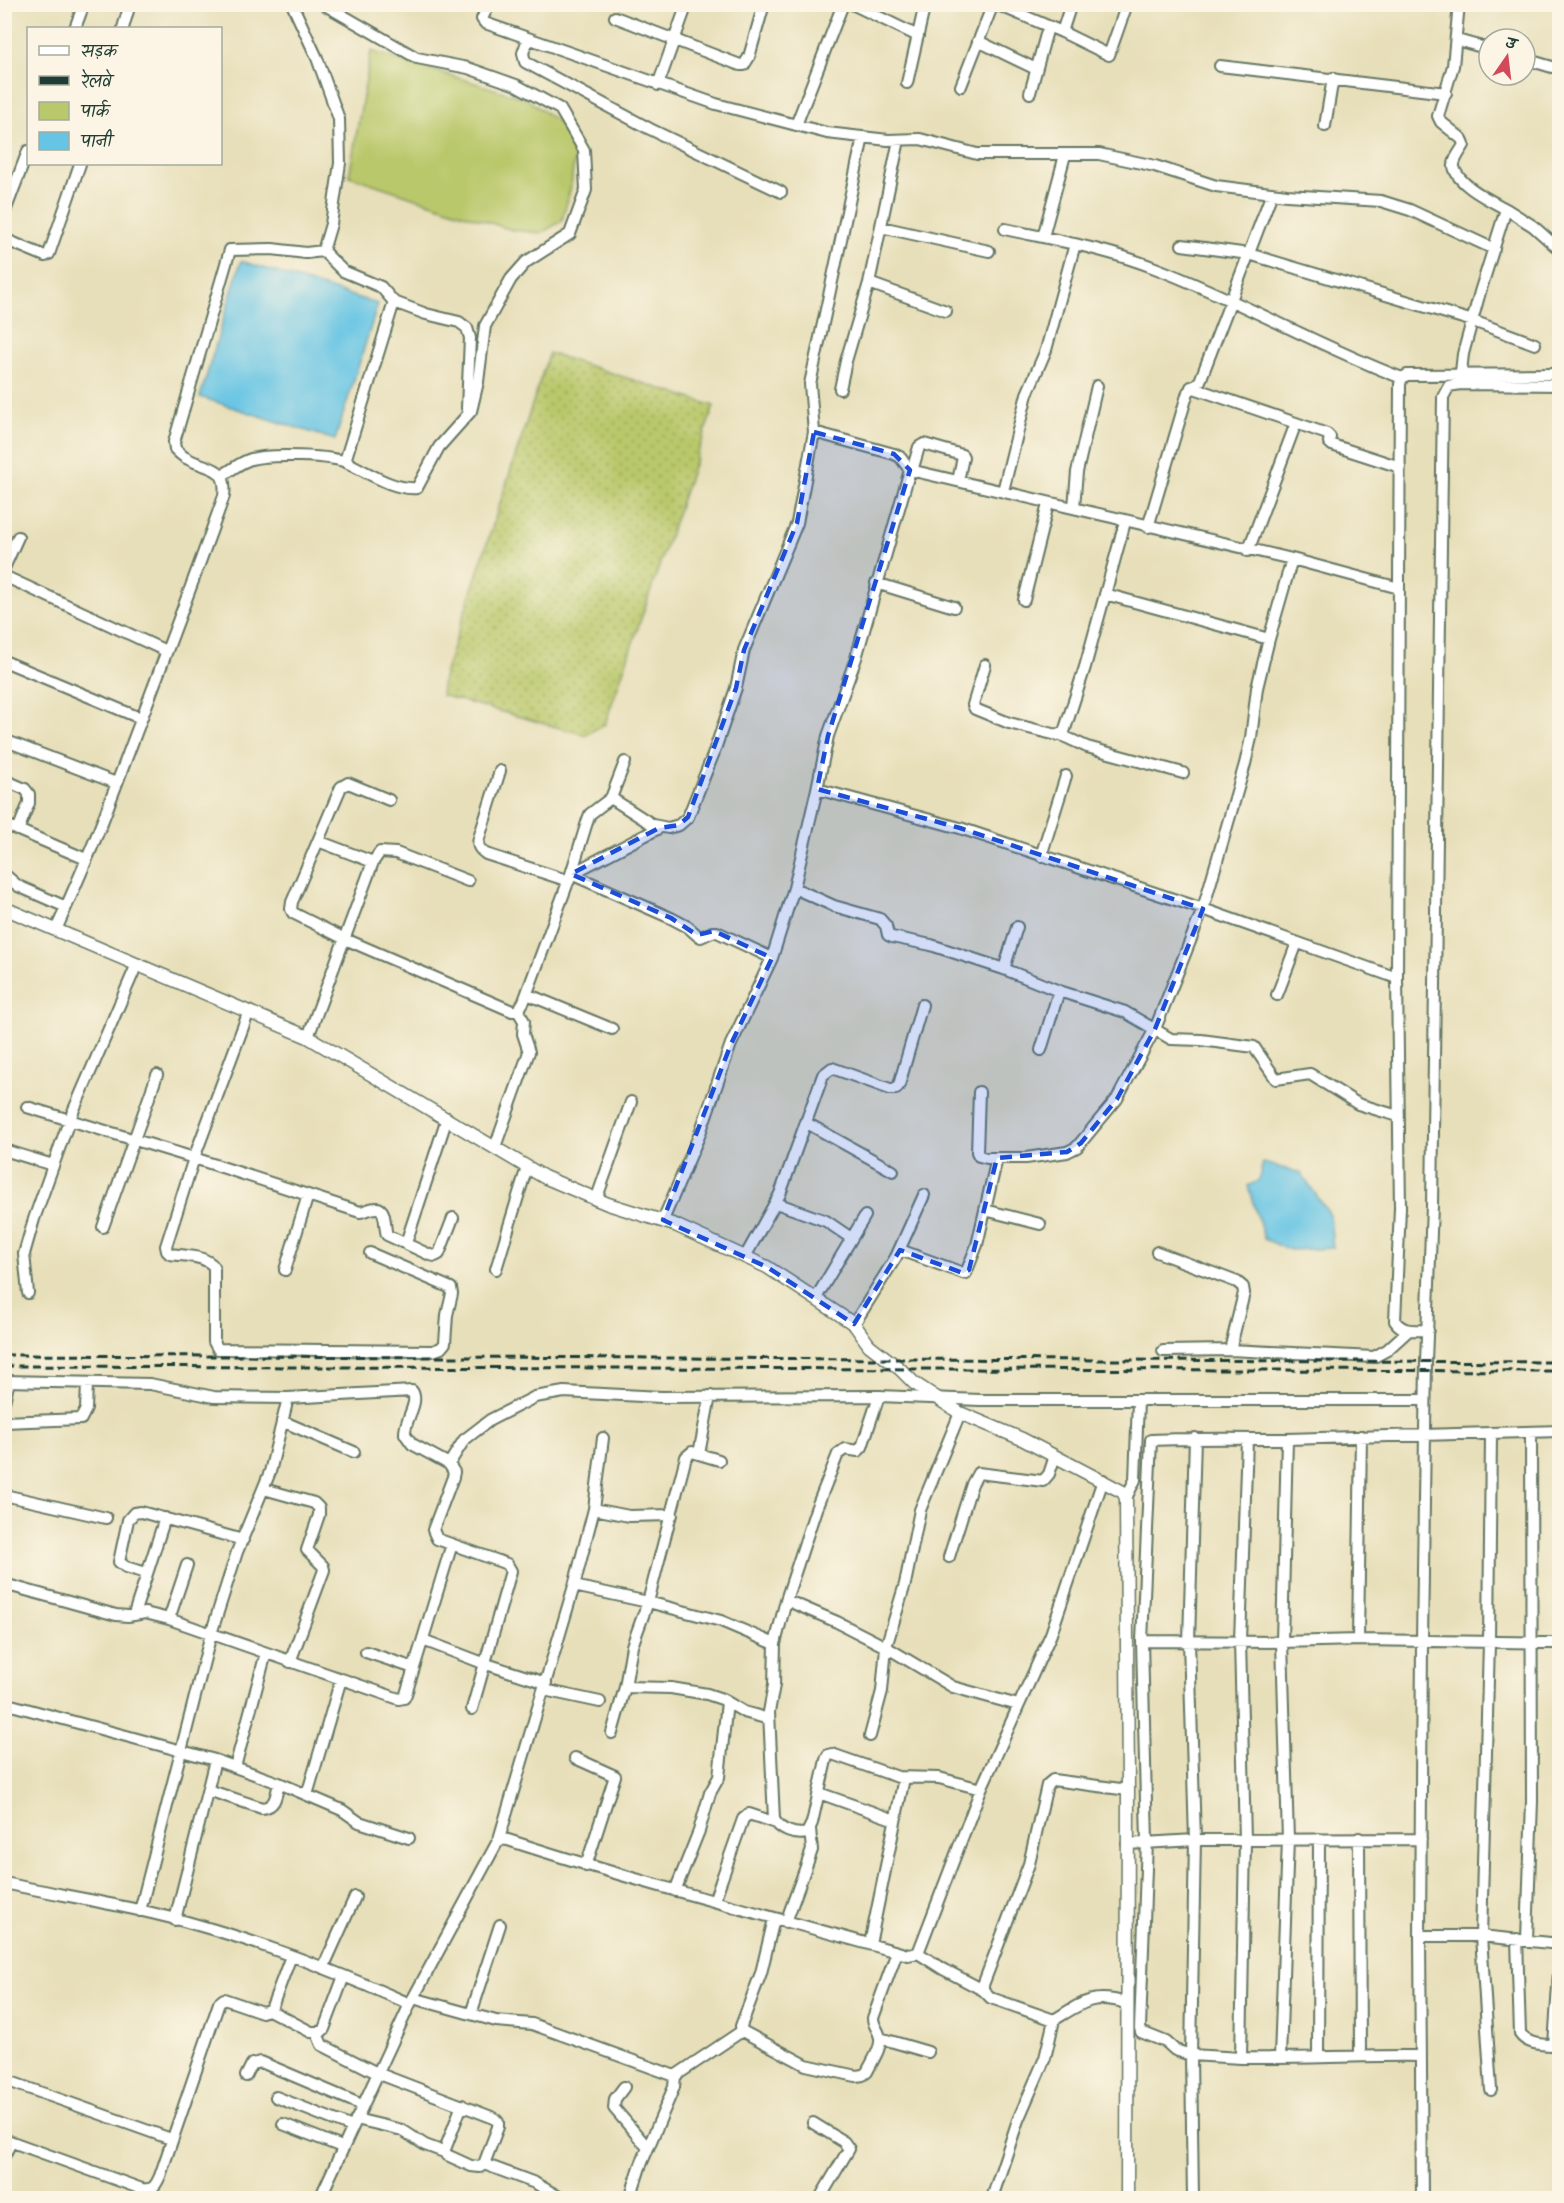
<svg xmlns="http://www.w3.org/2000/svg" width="1564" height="2203" font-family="Kalam,'Playpen Sans Deva',sans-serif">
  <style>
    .grass { fill: url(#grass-dots); stroke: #6c8250; stroke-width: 1.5 }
    .park { fill: #b9c86b; stroke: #6c8250; stroke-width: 1.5 }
    .water { fill: #66c4e4; stroke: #42808c; stroke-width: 1.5 }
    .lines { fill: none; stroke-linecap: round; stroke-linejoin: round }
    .minor-casing { stroke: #657663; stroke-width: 14 }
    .tertiary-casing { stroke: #657663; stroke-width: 15 }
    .minor { stroke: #fff; stroke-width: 10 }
    .tertiary { stroke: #fff; stroke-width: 12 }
    .rail { stroke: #1f3d34; stroke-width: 3; stroke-dasharray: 9 4.5; stroke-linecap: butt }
    .marked { fill: #1d4ed8; fill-opacity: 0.2; stroke: #1d4ed8; stroke-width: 4.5; stroke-dasharray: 12 8; stroke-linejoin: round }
  </style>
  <defs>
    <pattern id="grass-dots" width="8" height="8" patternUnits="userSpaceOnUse" patternTransform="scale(1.5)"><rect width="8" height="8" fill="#b9c86b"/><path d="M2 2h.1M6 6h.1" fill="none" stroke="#96a459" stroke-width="1.8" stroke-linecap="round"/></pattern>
  </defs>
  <rect width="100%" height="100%" fill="#fcf5e5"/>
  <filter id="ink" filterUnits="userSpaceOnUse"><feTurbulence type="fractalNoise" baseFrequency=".0167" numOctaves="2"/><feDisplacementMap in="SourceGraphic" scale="12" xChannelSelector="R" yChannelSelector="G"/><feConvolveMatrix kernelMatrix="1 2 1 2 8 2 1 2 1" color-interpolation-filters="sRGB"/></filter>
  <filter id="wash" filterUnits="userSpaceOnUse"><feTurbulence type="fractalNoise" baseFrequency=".008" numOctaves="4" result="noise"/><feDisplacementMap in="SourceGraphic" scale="24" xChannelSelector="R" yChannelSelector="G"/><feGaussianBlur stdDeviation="1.35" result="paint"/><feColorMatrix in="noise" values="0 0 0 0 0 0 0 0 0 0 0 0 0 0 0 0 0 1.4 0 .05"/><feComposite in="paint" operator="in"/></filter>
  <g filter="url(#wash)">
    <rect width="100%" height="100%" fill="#e7dfb9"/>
    <!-- grass -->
    <path class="grass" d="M 549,353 L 714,406 L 605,724 L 585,735 L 441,695 L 443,678 Z"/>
    <!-- park -->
    <path class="park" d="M 371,51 L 527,99 L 566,128 L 575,153 L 571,186 L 562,221 L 541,233 L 512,230 L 349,176 Z"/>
    <!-- water -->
    <path class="water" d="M 241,261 L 378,304 L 335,440 L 200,397 Z
      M 1263,1163 L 1301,1173 L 1330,1215 L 1333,1248 L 1290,1250 L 1264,1239 L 1248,1186 L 1258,1181 Z"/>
  </g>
  <g filter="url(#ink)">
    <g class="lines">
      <!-- minor casing -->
      <g class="minor-casing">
        <path id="minor" d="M 489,4 L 482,19 L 485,23 L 716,104 L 827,133 L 888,140 L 920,139 L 977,154 L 1099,154 L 1155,166 L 1216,186 L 1287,195 L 1381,201 L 1410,210 L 1494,249
          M 852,4 L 918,36
          M 996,4 L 1062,32 L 1109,55 L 1127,4
          M 1459,4 L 1453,66 L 1438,116 L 1441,122 L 1462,139 L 1464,145 C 1460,152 1453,160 1454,167 C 1458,186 1492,201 1506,209 L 1480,292 L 1463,354 L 1460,381
          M 615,17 L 740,65 L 744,65 L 749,57 L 764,4
          M 75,28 L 84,4
          M 123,28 L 130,4
          M 1062,32 L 1071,4
          M 528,39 L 523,53 L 525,62 L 650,129 L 781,192
          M 1457,40 L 1489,49
          M 978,41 L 1036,69
          M 1525,59 L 1552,67 L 1560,66
          M 1220,66 L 1446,93
          M 907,83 L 925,4
          M 658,85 L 687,4
          M 961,86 L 993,4
          M 1030,93 L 1048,27
          M 796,125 L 843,4
          M 1325,126 L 1333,78
          M 1506,209 L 1533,226 L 1560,250
          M 4,214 L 28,151
          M 881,227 L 989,251
          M 1005,229 C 1055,240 1107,249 1155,268 C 1239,300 1318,346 1402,378
          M 1043,237 L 1065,155
          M 4,239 L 45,256 L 49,254 L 80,164
          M 1182,245 L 1249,254 L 1473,321 L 1535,344
          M 323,251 L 343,271 L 381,287 L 394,302 L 345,461
          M 869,283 L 946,311
          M 394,302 L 426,314 L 459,322 L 467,328 L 470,338 L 467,408
          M 1191,387 L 1296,423
          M 840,389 L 846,361 L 869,283 L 899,140
          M 814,432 L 894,454 L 900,457 L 910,470 L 1292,559 L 1399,588
          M 912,471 L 919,447 L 924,444 L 962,455 L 963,457 L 958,481
          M 223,475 C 231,470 241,462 251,459 C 269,454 332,455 348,463 C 369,473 393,490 417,488 L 439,447 L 471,411 L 478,382 L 485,326 L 511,279 L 526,262 L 570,234 L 586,190 L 584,150 L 560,109 L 516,85 L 468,68 L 417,58 L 323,4
          M 1003,491 L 1027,394 L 1046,350 L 1075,244
          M 1074,507 L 1077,472 L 1097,386
          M 1148,527 L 1188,392 L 1200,381 L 1272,193
          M 1248,551 L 1296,423 L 1327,434 L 1330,437 L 1329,442 L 1332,445 L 1400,467
          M 4,568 L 18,537
          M 4,576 L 166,651
          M 876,583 L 954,607
          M 1105,594 L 1269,639
          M 1024,600 L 1048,504
          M 4,661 L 140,718
          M 985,665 L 973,705 L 975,709 L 1009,723 L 1057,735 L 1064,732 L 1085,667 L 1125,522
          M 1061,735 L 1087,747 L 1183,773
          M 4,740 L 116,783
          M 500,771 L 479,838 C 477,846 479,849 486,854 L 569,881
          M 4,780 L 25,789 L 29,794 L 29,803 L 18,830
          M 817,789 L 828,736 L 856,658 L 910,470
          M 611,798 L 653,825 L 668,828 L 679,825 L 688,817 L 713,755 L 736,688 L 744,650 L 797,523 L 814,432 L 810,384 L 863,137
          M 389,800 L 348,783 L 341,787 L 292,902 L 291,909 L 293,913 L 345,939 L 512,1011 L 518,1011 L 524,1001 L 571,874 L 588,819 L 590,814 L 611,798 L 625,762
          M 4,824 L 86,859
          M 318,841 L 373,862
          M 1041,856 L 1066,776
          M 4,874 L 18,886 L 66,907
          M 571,874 L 671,918 L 688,927 L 697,935 L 701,937 L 712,932 L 717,932 L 772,958 L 794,888 L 817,789 L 960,828 L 1203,909 L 1397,978
          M 571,874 L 659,828
          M 794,888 L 834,906 L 880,919 L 886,926 L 888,935 L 892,937 L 931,945 L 1004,969
          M 1017,927 L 1004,969 L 1059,991 L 1125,1012 L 1171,1039 L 1201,1040 L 1254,1047 L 1276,1079 L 1310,1074 L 1358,1104 L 1398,1116
          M 56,930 C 73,891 91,852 106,812 C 146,707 186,602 224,496 C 228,464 207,470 186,458 C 182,456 178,452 175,449 L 174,442 L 230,250 L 272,249 L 306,253 L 323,251 L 331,224 L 340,163 L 339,119 L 317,58 L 292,4
          M 527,994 L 612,1029
          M 1277,995 L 1297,943
          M 249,1011 L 194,1158 L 166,1246 L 167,1251 L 170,1254 C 183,1256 206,1255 214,1267 L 214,1342 L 218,1349 L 433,1351 L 441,1348 L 445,1343 L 447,1315 L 452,1294 L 451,1288 L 370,1253
          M 308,1037 L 373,862 L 380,852 L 396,853 L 468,881
          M 1041,1050 L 1059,991
          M 979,1092 L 977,1152 L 979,1156 L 987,1158 L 1026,1158 L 1067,1152 L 1077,1147 L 1117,1099 L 1155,1029 L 1203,909 L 1245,764 L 1251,738 L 1257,688 L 1269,639 L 1292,559
          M 27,1107 L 194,1158 L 360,1212 C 366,1211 371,1208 376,1208 C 387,1207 384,1228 387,1235 L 430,1255 L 435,1256 L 439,1254 L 453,1218
          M 805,1122 L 893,1171
          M 495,1147 L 529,1052 L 523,1034 L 524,1021 L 518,1011
          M 4,1150 L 53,1165
          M 596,1200 L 631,1102
          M 776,1203 L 826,1221 L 851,1238
          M 985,1210 L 1040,1224
          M 663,1220 L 699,1136 L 731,1044 L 772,958
          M 103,1227 L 157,1075
          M 406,1243 L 447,1118
          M 900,1250 L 963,1273 L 966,1273 L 977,1245 L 997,1158
          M 1157,1252 L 1237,1282 L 1243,1287 L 1244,1293 L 1230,1350
          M 745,1257 L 780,1194 L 823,1075 L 832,1068 L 890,1089 L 896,1089 L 899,1085 L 922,1005
          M 496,1269 L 527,1167
          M 285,1270 L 308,1195
          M 28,1293 L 24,1254 L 34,1219 L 69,1121 L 137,964
          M 816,1298 L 865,1216
          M 854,1324 L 896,1257 L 924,1195
          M 1428,1330 C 1416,1330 1403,1333 1395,1321 L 1400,1208 L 1397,978 L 1400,384 L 1402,378 L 1407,375 L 1560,374
          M 1163,1351 L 1230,1350 L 1374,1357 L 1387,1350 L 1409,1330
          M 4,1381 L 150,1384 L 214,1397 L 288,1398 L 412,1391 C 420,1403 404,1420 405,1434 L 412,1444 L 449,1464 L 464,1440 L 490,1420 L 535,1397 L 564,1392 L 661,1397 L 879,1396 L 980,1400 L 1425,1400
          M 879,1396 L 862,1447 L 858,1451 L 845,1449 L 838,1454 L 816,1509 L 786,1600 L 775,1644 L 774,1685 L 769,1712 L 774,1819 C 779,1830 795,1836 807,1833 L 812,1823 L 826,1760 L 828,1755 L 832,1754 L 898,1777 L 939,1778 L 981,1789
          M 4,1402 L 9,1381
          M 282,1421 L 354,1452
          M 4,1422 L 81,1419 L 86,1409 L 87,1383
          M 1491,1434 L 1489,1643 L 1481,1936 L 1491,2090
          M 1247,1439 L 1240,1641 L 1245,1840 L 1241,2058 L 1191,2055 L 1175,2050 L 1166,2042 L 1141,2032 L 1140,2028 L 1147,1842 L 1142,1641 L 1151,1440 C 1196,1438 1242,1439 1287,1439 L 1560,1431
          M 699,1454 L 710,1396
          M 719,1460 L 692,1452 L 686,1457 L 648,1602 L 721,1621 L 775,1644
          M 449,1464 L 454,1472 L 453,1477 L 433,1530 L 437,1539 L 507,1564 L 511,1571 L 472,1709
          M 264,1489 L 314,1503 L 319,1508 L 319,1515 L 307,1550 L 323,1566 L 324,1570 L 290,1662
          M 4,1495 L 106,1518
          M 1126,1498 L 1135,1480 L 1138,1401
          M 594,1509 L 603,1438
          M 949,1557 L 972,1484 L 978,1473 L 1043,1481 L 1049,1474 L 1055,1456
          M 146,1573 L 126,1567 L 119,1562 L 128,1520 L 134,1513 L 141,1512 L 243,1540
          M 4,1584 L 116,1615 L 128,1616 L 145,1613 L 169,1619 L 399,1699 L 404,1698 L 406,1694 L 452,1544
          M 786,1600 L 837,1622 L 886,1647 L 953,1687 L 1018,1705
          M 134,1614 L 165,1518
          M 169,1619 L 187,1565
          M 423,1640 L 483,1663 L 546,1683
          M 1358,1640 L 1361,1436
          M 1142,1641 L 1282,1642 L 1358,1640 L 1560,1643
          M 366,1652 L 414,1668
          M 625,1687 L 671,1688 L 707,1694 L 722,1699 L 744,1712 L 769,1719
          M 544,1690 L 600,1702
          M 4,1703 L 215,1760 L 279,1783 L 342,1810 L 359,1822 L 409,1838
          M 612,1733 L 625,1687 L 632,1646 L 648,1602 L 574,1586 L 594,1509 L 629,1516 L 672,1515
          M 870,1736 L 882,1691 L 886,1647 L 905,1584 L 920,1510 L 960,1413
          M 575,1758 L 615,1776 L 586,1866
          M 235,1767 L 266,1653
          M 208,1790 L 262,1808 C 276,1807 276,1795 279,1783
          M 819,1793 L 895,1820
          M 307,1795 L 341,1679
          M 1359,1838 L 1360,2054
          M 499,1839 L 574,1586
          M 1127,1844 L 1195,1840 L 1421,1839
          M 4,1883 C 70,1897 137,1907 201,1926 C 272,1946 342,1974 410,2004
          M 675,1891 L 699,1831 L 710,1793 L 719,1777 L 727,1702
          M 714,1901 L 743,1819 L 749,1814 L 776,1823
          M 140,1911 L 211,1634 L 237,1552 L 270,1472 L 288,1398
          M 774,1919 L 761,1973 L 741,2026 L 742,2031 L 806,2065 L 856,2076 L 863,2075 L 867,2072 C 871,2063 882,2048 880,2038 C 879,2030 873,2026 873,2018 L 897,1952
          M 175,1920 L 215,1760
          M 786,1922 L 812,1850 L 810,1829
          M 1420,1936 L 1481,1936 L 1560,1944
          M 1517,1939 L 1520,2034 C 1528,2046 1546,2044 1560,2046
          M 1527,1939 L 1532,1801 L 1531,1432
          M 870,1944 L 904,1778
          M 918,1953 L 943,1969 L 983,1990
          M 323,1968 L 355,1897
          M 413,1998 L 496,2021 L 532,2024 L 675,2076 L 674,2087 L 640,2167 L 630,2198
          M 269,2010 L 311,2032 L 321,2032 L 324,2029 L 344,1976
          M 471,2014 L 500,1925
          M 1054,2020 C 1083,2002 1093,1993 1127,2003
          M 317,2033 L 322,2045 L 377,2073 L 494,2118 L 498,2122 L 498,2127 L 484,2164 L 480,2167 L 471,2166 L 447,2155 L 444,2152 L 462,2105
          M 880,2038 L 928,2052
          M 1554,2045 L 1560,1956
          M 1318,2057 L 1319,1839
          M 1241,2058 C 1301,2059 1361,2055 1421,2056
          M 1280,2058 L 1288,1839 L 1282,1642 L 1287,1439
          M 246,2076 L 252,2064 L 261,2062 L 362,2105
          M 675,2076 L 742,2031
          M 11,2082 L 171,2139
          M 624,2087 L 615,2099 L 614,2108 L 648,2148
          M 276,2097 L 352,2127
          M 356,2119 L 402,2130 L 425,2145 L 444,2152
          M 813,2123 L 844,2142 L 849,2149 L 820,2198
          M 283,2124 L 342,2147
          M 4,2139 L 142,2189 C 153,2191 156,2185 160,2176 L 219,2003 L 224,1999 L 262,2012 L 269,2010 L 273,2004 L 291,1956
          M 4,2156 L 11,2142
          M 484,2164 L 535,2183 L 561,2198
          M 320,2198 L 410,2004 L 499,1839 L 508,1840 C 640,1883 774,1917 908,1955 L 918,1953 L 981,1789 L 1051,1634 L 1103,1480
          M 992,2198 L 1018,2120 L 1045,2058 L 1054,2020 L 991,1998 L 983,1990 L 983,1985 L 1029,1864 L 1047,1785 L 1053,1780 L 1128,1790
          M 1193,2198 L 1191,2055 L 1195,1840 L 1189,1641 L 1195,1438
          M 1422,2198 L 1420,1936 L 1422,1642 L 1426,1362 L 1432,1206 L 1443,397 L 1449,386 L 1460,384 L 1560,385"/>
      </g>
      <!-- tertiary casing -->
      <g class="tertiary-casing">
        <path id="tertiary" d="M 4,908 L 308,1037 L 544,1177 L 608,1204 L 675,1225 L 767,1267 L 854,1324 L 869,1345 L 900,1369 L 914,1383 L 960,1413 L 1022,1439 L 1123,1492 L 1126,1498 L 1128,1790 L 1127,2198"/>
      </g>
      <!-- minor -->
      <use href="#minor" class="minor"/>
      <!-- tertiary -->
      <use href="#tertiary" class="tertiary"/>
      <!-- rail -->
      <path class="rail" d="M 4,1355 L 1560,1362
        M 4,1366 L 1560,1371"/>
    </g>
  </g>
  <!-- marked area -->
  <path class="marked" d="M 814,432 L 894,454 L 910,470 L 828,736 L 817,789 L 960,828 L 1203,909 L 1155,1029 L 1117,1099 L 1081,1143 L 1067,1152 L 997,1158 L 969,1270 L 963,1273 L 900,1250 L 854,1324 L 767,1267 L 663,1220 L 731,1044 L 772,958 L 714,931 L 697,935 L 671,918 L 571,874 L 659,828 L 679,825 L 688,817 L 736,688 L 744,650 L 797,523 Z"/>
  <!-- margin -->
  <rect width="1564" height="2203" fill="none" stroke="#fcf5e5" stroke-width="24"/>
  <!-- legend -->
  <rect x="27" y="27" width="195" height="138" fill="#fcf5e5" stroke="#a4ab9e" stroke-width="1.5"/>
  <rect x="39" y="46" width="30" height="9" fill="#ffffff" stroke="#a4ab9e" stroke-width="1.5"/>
  <text x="81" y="57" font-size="18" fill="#1f3d34">सड़क</text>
  <rect x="39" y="76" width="30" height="9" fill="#1f3d34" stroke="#a4ab9e" stroke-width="1.5"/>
  <text x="81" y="87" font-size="18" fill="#1f3d34">रेलवे</text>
  <rect x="39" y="102" width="30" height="18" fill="#b9c86b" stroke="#a4ab9e" stroke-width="1.5"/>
  <text x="81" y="117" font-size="18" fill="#1f3d34">पार्क</text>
  <rect x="39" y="132" width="30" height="18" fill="#66c4e4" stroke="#a4ab9e" stroke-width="1.5"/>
  <text x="81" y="147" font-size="18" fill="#1f3d34">पानी</text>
  <!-- north arrow -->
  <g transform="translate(1507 57) rotate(14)"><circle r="28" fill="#fcf5e5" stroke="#a4ab9e" stroke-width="1.5"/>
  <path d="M0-4.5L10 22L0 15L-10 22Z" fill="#d1495b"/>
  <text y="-9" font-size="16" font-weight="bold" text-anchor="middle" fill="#1f3d34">उ</text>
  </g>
</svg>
